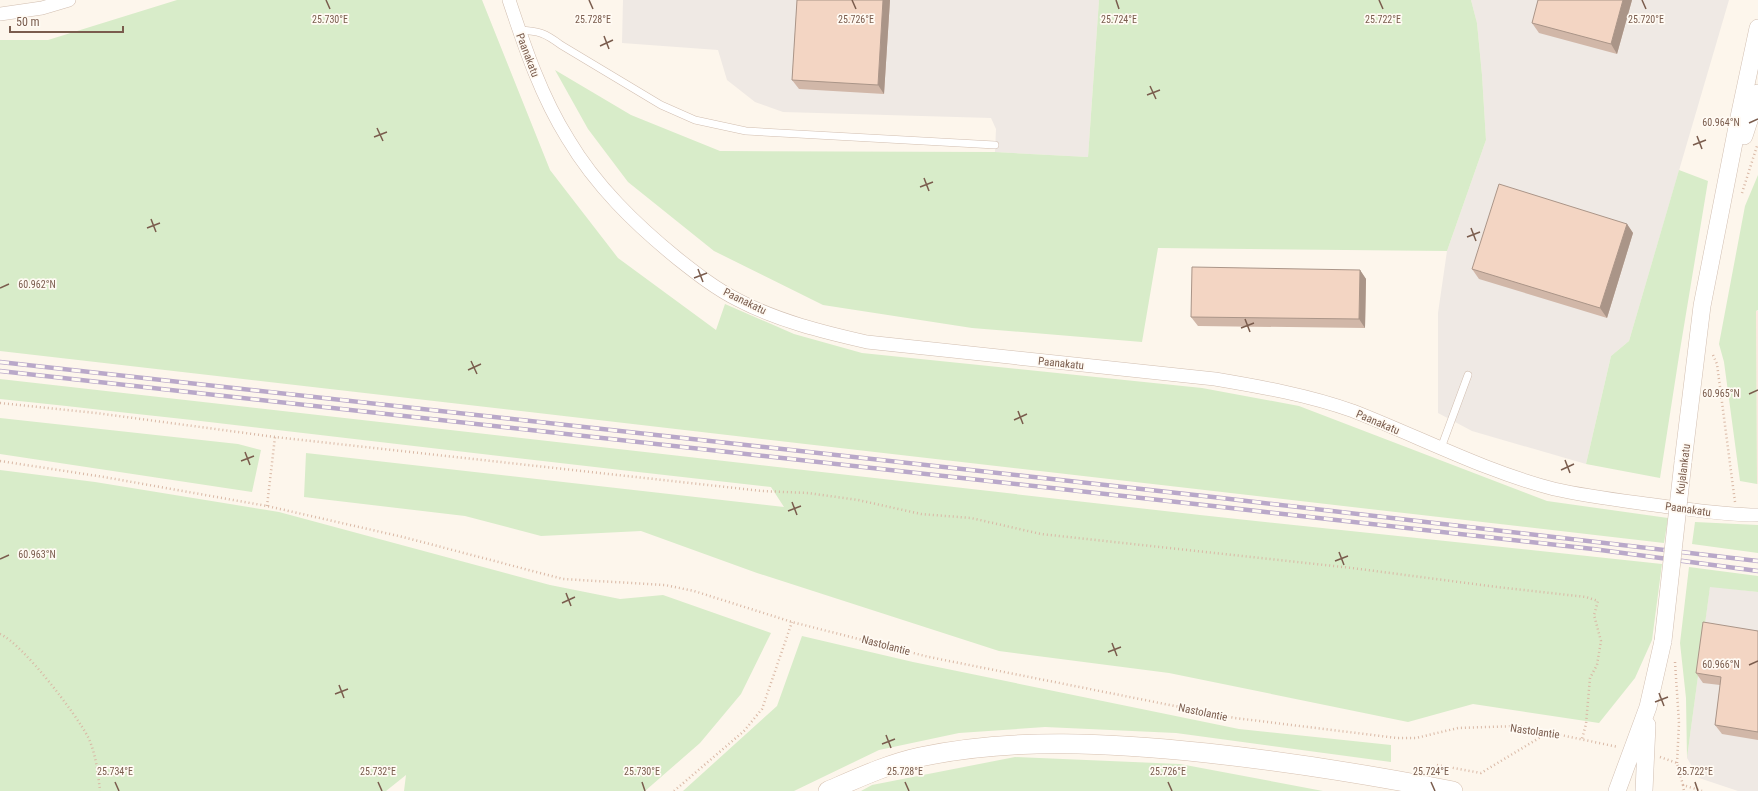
<svg xmlns="http://www.w3.org/2000/svg" width="1758" height="791" font-family="'Roboto Condensed',sans-serif">
  <style>
    .commercial { fill: #fde8e0 }
    .industrial { fill: #efe9e4 }
    .green { fill: #d8ecc9 }
    .lines { fill: none; stroke-linecap: round; stroke-linejoin: round }
    .service-casing { stroke: #d1beb0; stroke-width: 8 }
    .minor-casing { stroke: #d1beb0; stroke-width: 14 }
    .tertiary-casing { stroke: #d1beb0; stroke-width: 18 }
    .secondary-casing { stroke: #d6c0b0; stroke-width: 20 }
    .path { stroke: #d9b8a5; stroke-width: 2.5; stroke-dasharray: 1 3; stroke-linecap: butt }
    .service { stroke: #fff; stroke-width: 7 }
    .minor { stroke: #fff; stroke-width: 13 }
    .tertiary { stroke: #fff; stroke-width: 17 }
    .secondary { stroke: #fff; stroke-width: 19 }
    .rail-casing { stroke: #b9a8c9; stroke-width: 4.5 }
    .rail { stroke: #fffaf3; stroke-width: 3; stroke-dasharray: 9; stroke-linecap: butt }
    .tertiary-bridge-casing { stroke: #d1beb0; stroke-width: 18; stroke-linecap: butt }
    .tertiary-bridge { stroke: #fff; stroke-width: 17 }
    .wall { fill: #d1b7a8 }
    .shaded-wall { fill: #aa9588 }
    .building { fill: #f3d5c3; stroke: #aa9588 }
    .ticks { fill: none; stroke: #7a5c4d; stroke-width: 1.5 }
    .labels { text-anchor: middle; stroke-width: 3.5; stroke-linejoin: round; paint-order: stroke }
    .street-label { font-size: 11px; fill: #7a5c4d; stroke: #fffaf3 }
    .ticks-label { font-size: 10px; text-anchor: middle; fill: #7a5c4d; stroke: #fffaf3; stroke-width: 3.5; stroke-linejoin: round; paint-order: stroke }
  </style>
  <rect width="100%" height="100%" fill="#fdf6ec"/>
  <!-- commercial -->
  <path class="commercial" d="M 1756,311 L 1758,311 L 1758,484 L 1757,484 Z"/>
  <!-- industrial -->
  <path class="industrial" d="M 623,0 L 1099,0 L 1088,157 L 995,152 L 996,129 L 991,118 L 783,112 L 755,102 L 727,80 L 718,50 L 622,43 Z
    M 1471,0 L 1729,0 L 1629,341 L 1611,356 L 1586,464 L 1472,431 L 1438,413 L 1438,313 L 1447,251 L 1486,140 L 1482,75 L 1477,23 Z
    M 1710,586 L 1758,592 L 1758,791 L 1738,791 L 1699,778 L 1687,758 Z"/>
  <!-- green -->
  <path class="green" d="M 177,0 L 482,0 L 550,170 L 618,258 L 716,330 L 725,304 L 794,334 L 862,353 L 1202,388 L 1299,406 L 1547,501 L 1668,518 L 1664,543 L 0,351 L 0,40 L 48,40 Z
    M 1099,0 L 1471,0 L 1477,23 L 1482,75 L 1486,140 L 1447,251 L 1158,248 L 1142,342 L 972,328 L 823,305 L 714,251 L 628,182 L 588,129 L 555,70 L 631,115 L 720,151 L 995,152 L 1088,157 Z
    M 1679,170 L 1708,181 L 1679,356 L 1660,478 L 1586,464 L 1611,356 L 1629,341 Z
    M 1758,175 L 1758,310 L 1756,311 L 1757,484 L 1740,481 L 1724,362 L 1719,344 L 1745,206 Z
    M 0,379 L 1200,515 L 1662,564 L 1652,640 L 1635,678 L 1599,723 L 1473,704 L 1408,722 L 1169,673 L 999,651 L 757,573 L 641,531 L 541,536 L 465,516 L 304,497 L 306,453 L 784,507 L 771,487 C 514,459 257,426 0,399 Z
    M 0,418 L 238,444 L 261,450 L 252,492 L 0,454 Z
    M 0,470 L 95,482 L 279,512 L 550,585 L 620,599 L 663,595 L 771,633 L 741,694 L 700,743 L 645,791 L 404,791 L 406,775 L 386,791 L 0,791 Z
    M 1695,522 L 1758,525 L 1758,553 L 1692,544 Z
    M 1689,567 L 1758,576 L 1758,592 L 1710,587 L 1687,758 L 1686,698 L 1680,643 Z
    M 802,636 L 913,662 L 1239,729 L 1391,745 L 1391,762 L 1176,733 L 1045,727 L 959,733 L 879,750 L 794,791 L 683,791 L 777,706 Z
    M 1015,757 L 1180,764 L 1323,791 L 861,791 L 872,785 Z"/>
  <g class="lines">
    <!-- service casing -->
    <g class="service-casing">
      <path id="service" d="M 519,30 C 539,31 545,33 561,45 L 661,105 L 695,120 L 746,131 L 995,145
        M 1441,448 L 1468,375"/>
    </g>
    <!-- minor casing -->
    <g class="minor-casing">
      <path id="minor" d="M 509,0 C 525,48 541,96 568,139 C 596,186 635,224 678,259 C 697,274 716,289 738,300 C 778,321 823,332 867,342 L 1215,379 C 1262,387 1308,395 1353,411 C 1420,437 1484,471 1554,489 C 1589,497 1626,501 1662,506 C 1694,510 1725,515 1758,515
        M 0,14 L 42,8 L 69,0"/>
    </g>
    <!-- tertiary casing -->
    <g class="tertiary-casing">
      <path id="tertiary" d="M 1744,136 L 1758,93
        M 1683,462 L 1702,306 L 1738,122 L 1758,28
        M 1617,791 L 1648,707 L 1663,641
        M 1644,791 L 1647,725"/>
    </g>
    <!-- secondary casing -->
    <g class="secondary-casing">
      <path id="secondary" d="M 828,791 C 858,778 888,764 920,757 C 1015,737 1112,743 1207,753 C 1290,762 1371,775 1453,791"/>
    </g>
    <!-- path -->
    <path class="path" d="M 1742,193 L 1757,146
      M 1713,355 L 1717,364 L 1735,502
      M 0,403 L 96,413 L 275,437 L 762,491 L 808,493 L 858,500 L 921,514 L 971,518 L 1041,534 L 1352,568 L 1497,587 L 1586,597 L 1598,601 L 1594,615 L 1601,641 L 1597,665 L 1590,678 L 1586,724 L 1582,739
      M 0,461 L 104,477 L 267,506 L 403,537 L 563,579 L 665,585 L 694,591 L 792,622 L 929,657 L 1235,718 L 1397,738 L 1416,738 L 1458,728 L 1518,726 L 1618,747
      M 267,506 L 275,437
      M 0,634 C 23,644 76,714 88,737 C 96,754 98,773 100,791
      M 1675,662 L 1679,723 L 1677,763
      M 1660,757 L 1677,763 L 1683,785 L 1702,791
      M 1437,765 L 1481,773 L 1549,732
      M 1683,785 L 1684,791
      M 674,791 L 744,731 L 762,709 L 792,622"/>
    <!-- service -->
    <use href="#service" class="service"/>
    <!-- minor -->
    <use href="#minor" class="minor"/>
    <!-- tertiary -->
    <use href="#tertiary" class="tertiary"/>
    <!-- secondary -->
    <use href="#secondary" class="secondary"/>
    <!-- rail casing -->
    <g class="rail-casing">
      <path id="rail" d="M 0,362 L 1213,497 L 1758,561
        M 0,371 L 1213,506 L 1593,549 L 1758,571"/>
    </g>
    <!-- rail -->
    <use href="#rail" class="rail"/>
    <!-- tertiary-bridge casing -->
    <g class="tertiary-bridge-casing">
      <path id="tertiary-bridge" d="M 1663,641 L 1683,462"/>
    </g>
    <!-- tertiary-bridge -->
    <use href="#tertiary-bridge" class="tertiary-bridge"/>
  </g>
  <!-- wall -->
  <path class="wall" d="M 797,0 L 890,0 L 884,94 L 799,89 L 792,80 Z
    M 1632,0 L 1617,54 L 1539,33 L 1532,23 Z
    M 1627,224 L 1633,233 L 1607,318 L 1479,279 L 1472,269 Z
    M 1360,270 L 1366,279 L 1365,328 L 1198,326 L 1191,317 Z
    M 1758,631 L 1758,740 L 1722,734 L 1715,725 L 1720,685 L 1703,683 L 1696,673 Z"/>
  <!-- shaded-wall -->
  <path class="shaded-wall" d="M 883,0 L 890,0 L 884,94 L 878,85 Z
    M 1623,0 L 1632,0 L 1617,54 L 1611,44 Z
    M 1627,224 L 1633,233 L 1607,318 L 1600,308 Z
    M 1360,270 L 1366,279 L 1365,328 L 1359,319 Z"/>
  <!-- building -->
  <path class="building" d="M 797,0 L 883,0 L 878,85 L 792,80 Z
    M 1538,0 L 1623,0 L 1611,44 L 1532,23 Z
    M 1499,184 L 1627,224 L 1600,308 L 1472,269 Z
    M 1192,267 L 1360,270 L 1359,319 L 1191,317 Z
    M 1703,622 L 1758,631 L 1758,732 L 1715,725 L 1721,677 L 1696,673 Z"/>
  <!-- ticks -->
  <path class="ticks" d="M 326,0 L 330,9M 589,0 L 593,9M 852,0 L 856,9M 1116,0 L 1119,9M 1379,0 L 1383,9M 1642,0 L 1646,9M 604,36 L 609,49M 600,46 L 613,40M 1150,86 L 1156,99M 1147,95 L 1160,90M 1749,123 L 1758,119M 377,128 L 383,141M 1697,136 L 1702,149M 374,137 L 387,132M 1693,145 L 1706,140M 924,178 L 929,191M 920,187 L 933,182M 151,219 L 156,232M 147,228 L 160,223M 1471,228 L 1476,241M 1467,237 L 1480,232M 698,269 L 703,282M 694,278 L 707,273M 0,288 L 9,284M 1245,319 L 1250,332M 1241,328 L 1254,323M 471,361 L 477,374M 468,370 L 481,364M 1749,394 L 1758,390M 1018,411 L 1023,424M 1014,420 L 1027,414M 245,452 L 250,465M 1565,460 L 1570,473M 241,461 L 254,456M 1561,470 L 1574,464M 792,502 L 797,515M 788,511 L 801,506M 1339,552 L 1344,565M 0,559 L 9,555M 1335,561 L 1348,556M 566,593 L 571,606M 562,603 L 575,597M 1112,643 L 1117,656M 1108,652 L 1121,647M 1749,665 L 1758,661M 339,685 L 344,698M 1659,693 L 1664,706M 335,694 L 348,689M 1655,702 L 1668,697M 886,735 L 891,748M 882,744 L 895,739M 115,782 L 119,791M 378,782 L 382,791M 642,782 L 645,791M 905,782 L 909,791M 1168,782 L 1172,791M 1431,782 L 1435,791M 1695,782 L 1698,791"/>
  <g class="labels">
    <!-- street labels -->
    <g class="street-label">
      <text transform="translate(528 55) rotate(69)" y="4">Paanakatu</text>
      <text transform="translate(745 301) rotate(26)" y="4">Paanakatu</text>
      <text transform="translate(1061 363) rotate(6)" y="4">Paanakatu</text>
      <text transform="translate(1378 422) rotate(23)" y="4">Paanakatu</text>
      <text transform="translate(1683 469) rotate(-83)" y="4">Kujalankatu</text>
      <text transform="translate(1688 509) rotate(8)" y="4">Paanakatu</text>
      <text transform="translate(886 645) rotate(15)" y="4">Nastolantie</text>
      <text transform="translate(1203 712) rotate(12)" y="4">Nastolantie</text>
      <text transform="translate(1535 731) rotate(8)" y="4">Nastolantie</text>
    </g>
  </g>
  <g class="ticks-label">
    <text x="330" y="23">25.730°E</text>
    <text x="593" y="23">25.728°E</text>
    <text x="856" y="23">25.726°E</text>
    <text x="1119" y="23">25.724°E</text>
    <text x="1383" y="23">25.722°E</text>
    <text x="1646" y="23">25.720°E</text>
    <text x="1721" y="126">60.964°N</text>
    <text x="37" y="288">60.962°N</text>
    <text x="1721" y="397">60.965°N</text>
    <text x="37" y="558">60.963°N</text>
    <text x="1721" y="668">60.966°N</text>
    <text x="115" y="775">25.734°E</text>
    <text x="378" y="775">25.732°E</text>
    <text x="642" y="775">25.730°E</text>
    <text x="905" y="775">25.728°E</text>
    <text x="1168" y="775">25.726°E</text>
    <text x="1431" y="775">25.724°E</text>
    <text x="1695" y="775">25.722°E</text>
  </g>
  <!-- scale -->
  <path d="M10 26v6h113v-6" fill="none" stroke="#7a5c4d" stroke-width="2"/>
  <text x="16" y="26" font-size="12" fill="#7a5c4d" stroke="#fffaf3" stroke-width="3" paint-order="stroke">50 m</text>
</svg>
